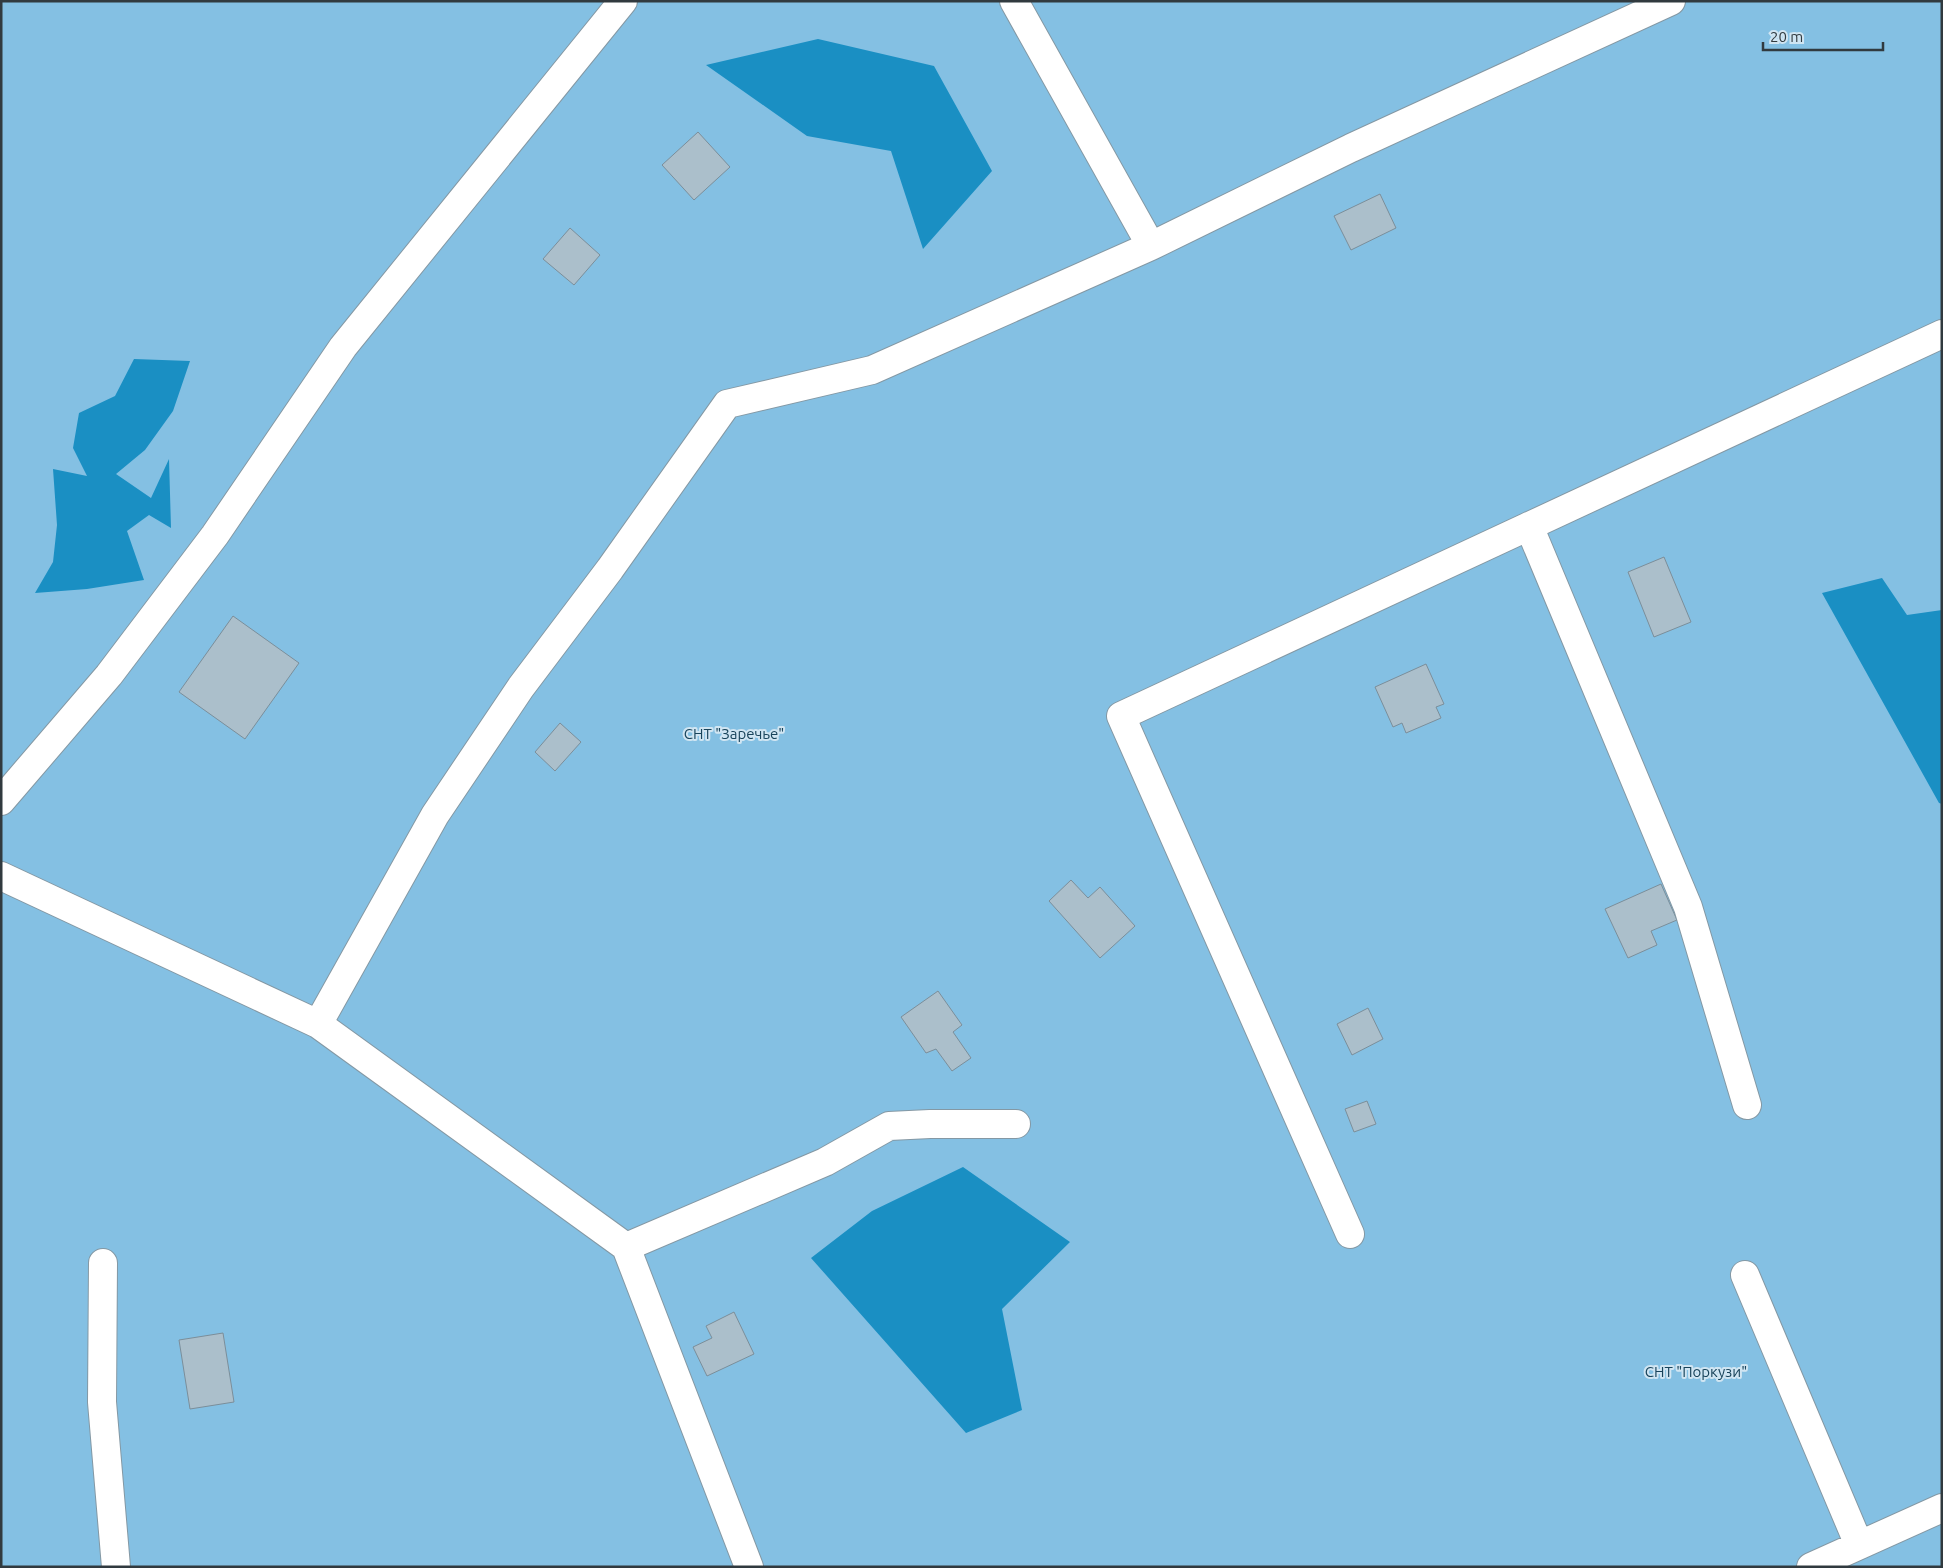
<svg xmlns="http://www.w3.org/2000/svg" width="1943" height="1568" font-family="Ubuntu,sans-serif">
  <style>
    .green { fill: #84c0e3 }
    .water { fill: #1a8fc3 }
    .building { fill: #abbfcb; stroke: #7b8e9a }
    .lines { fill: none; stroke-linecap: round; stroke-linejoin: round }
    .minor-casing { stroke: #8498a4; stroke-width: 30 }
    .minor { stroke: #fff; stroke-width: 28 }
    .labels { text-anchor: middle; stroke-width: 4; stroke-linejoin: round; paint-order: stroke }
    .park-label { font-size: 15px; fill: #19445b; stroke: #d0e5f2 }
  </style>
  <rect width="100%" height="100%" fill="#d0e5f2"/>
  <!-- green -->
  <path class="green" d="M 1,1 L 1942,1 L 1942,1567 L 1,1567 Z"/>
  <!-- water -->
  <path class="water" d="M 818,39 L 934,66 L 992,171 L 923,249 L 891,151 L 807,136 L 706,65 Z
    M 134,359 L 190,361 L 173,411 L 145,450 L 116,474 L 151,498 L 169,459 L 171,528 L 149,515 L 127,531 L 144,580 L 87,589 L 35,593 L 53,562 L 57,525 L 53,469 L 87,476 L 73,448 L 79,413 L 115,396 Z
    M 1882,578 L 1907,615 L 1942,610 L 1942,804 L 1939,803 L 1822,593 Z
    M 963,1167 L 1070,1242 L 1002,1309 L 1022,1410 L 966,1433 L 811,1258 L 872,1211 Z"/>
  <!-- building -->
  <path class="building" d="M 698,132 L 730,167 L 694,200 L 662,165 Z
    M 1380,194 L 1396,228 L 1351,250 L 1334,216 Z
    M 570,228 L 600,255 L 574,285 L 543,259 Z
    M 1664,557 L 1691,622 L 1654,637 L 1628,572 Z
    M 233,616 L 299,663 L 245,739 L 179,692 Z
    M 1426,664 L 1444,704 L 1436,707 L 1441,718 L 1406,733 L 1402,723 L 1393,727 L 1375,687 Z
    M 560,723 L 581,742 L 555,771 L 535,752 Z
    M 1071,880 L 1088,898 L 1100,887 L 1135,926 L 1100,958 L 1049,901 Z
    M 1661,884 L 1677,920 L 1651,931 L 1657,945 L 1628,958 L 1605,909 Z
    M 938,991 L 962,1025 L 953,1032 L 971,1058 L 952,1071 L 936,1049 L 926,1053 L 901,1017 Z
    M 1368,1008 L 1383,1039 L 1352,1055 L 1337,1024 Z
    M 1367,1101 L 1376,1124 L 1354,1132 L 1345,1109 Z
    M 734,1312 L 754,1354 L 707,1376 L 693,1347 L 712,1338 L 706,1326 Z
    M 223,1333 L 234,1402 L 190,1409 L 179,1340 Z"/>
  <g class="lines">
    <!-- minor casing -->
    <g class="minor-casing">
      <path id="minor" d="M 1151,246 L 1351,148 L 1671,1
        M 1529,526 L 1688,907 L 1747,1105
        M 1,801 L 109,675 L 215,535 L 343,347 L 623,1
        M 1,876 L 318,1024 L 626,1247 L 749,1567
        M 318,1024 L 435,815 L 521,687 L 610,569 L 727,404 L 872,370 L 1151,246 L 1014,1
        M 1350,1234 L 1121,716 L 1942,334
        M 626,1247 L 825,1162 L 889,1126 L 930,1124 L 1016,1124
        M 103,1263 L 102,1402 L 116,1567
        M 1745,1275 L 1859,1545
        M 1811,1567 L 1942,1508"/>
    </g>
    <!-- minor -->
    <use href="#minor" class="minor"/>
  </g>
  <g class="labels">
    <!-- park labels -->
    <g class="park-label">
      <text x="734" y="739">СНТ "Заречье"</text>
      <text x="1696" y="1377">СНТ "Поркузи"</text>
    </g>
  </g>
  <!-- border -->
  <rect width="1943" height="1568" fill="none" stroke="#313a3f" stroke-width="5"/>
  <!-- scale -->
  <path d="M1763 42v8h120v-8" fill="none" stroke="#313a3f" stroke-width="2.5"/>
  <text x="1770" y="42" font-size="15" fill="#313a3f" stroke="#d0e5f2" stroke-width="4" paint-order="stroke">20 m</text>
</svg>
